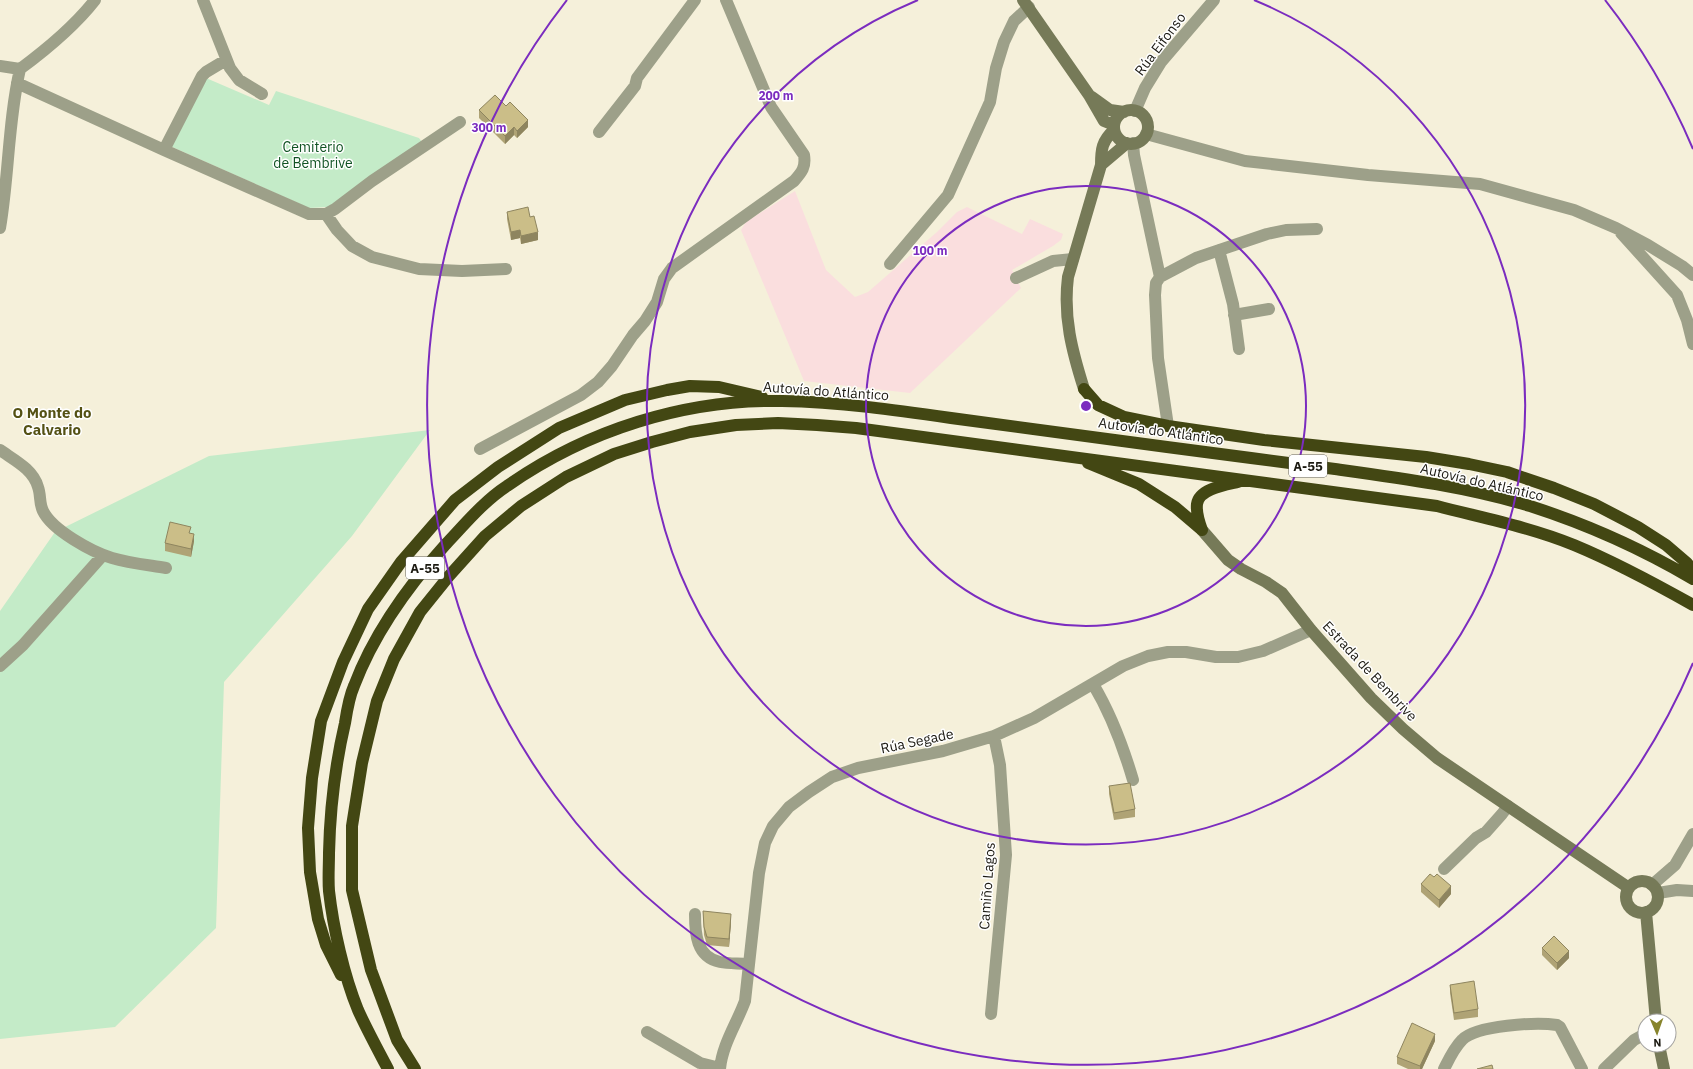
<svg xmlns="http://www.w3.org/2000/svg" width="1693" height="1069" font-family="'IBM Plex Sans',sans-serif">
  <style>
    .education { fill: #fadede }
    .green { fill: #c4ebc8 }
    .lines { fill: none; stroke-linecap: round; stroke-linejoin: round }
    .street { stroke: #9da089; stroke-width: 12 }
    .secondary { stroke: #767a58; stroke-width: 12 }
    .highway { stroke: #434713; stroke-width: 12 }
    .wall { fill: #afa375 }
    .shaded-wall { fill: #8e855f }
    .building { fill: #cbbe88; stroke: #8e855f }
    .ring { fill: none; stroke: #7b2cbf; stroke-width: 2 }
    .labels { text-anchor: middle; stroke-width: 3; stroke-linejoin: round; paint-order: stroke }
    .shield { fill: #fff; stroke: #605f59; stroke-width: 1 }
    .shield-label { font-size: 13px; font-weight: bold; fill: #1c1a12 }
    .street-label { font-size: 14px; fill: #1c1a12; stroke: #fff }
    .park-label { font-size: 14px; fill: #105323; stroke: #fff }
    .neighbourhood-label { font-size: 15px; font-weight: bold; fill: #545114; stroke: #fff }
    .centre { fill: #7b2cbf; stroke: #fff; stroke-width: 2 }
    .ring-label { font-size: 12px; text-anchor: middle; font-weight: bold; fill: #7b2cbf; stroke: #fff; stroke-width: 3; stroke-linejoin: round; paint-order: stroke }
  </style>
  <rect width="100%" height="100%" fill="#f5f0da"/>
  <!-- education -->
  <path class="education" d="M 795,191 L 826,270 L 855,297 L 868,292 L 937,232 L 957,212 L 967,207 L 1022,234 L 1030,219 L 1063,234 L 1061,240 L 1053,246 L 1012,270 L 1021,288 L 910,393 L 804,381 L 741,230 L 746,222 Z"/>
  <!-- green -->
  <path class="green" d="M 206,78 L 269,105 L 276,91 L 419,138 L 422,142 L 328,207 L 309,208 L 170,146 Z
    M 430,430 L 352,536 L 224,682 L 216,928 L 115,1027 L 0,1039 L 0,611 L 55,532 L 209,456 Z"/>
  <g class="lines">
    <!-- street -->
    <path class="street" d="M 203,0 L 230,68 L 239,80 L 262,94
      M 0,66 L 20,69
      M 17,83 L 164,150 L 309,214 L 326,214 L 335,209 L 372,181 L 460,122
      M 1135,111 L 1145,88 L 1161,62 L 1214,0
      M 599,132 L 635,86 L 637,78 L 695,0
      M 1146,134 L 1245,161 L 1368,175 L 1480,184 L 1574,210 L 1616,228 L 1648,245 L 1682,266 L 1693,275
      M 1133,143 L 1134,155 L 1160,277
      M 164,150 L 202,76 L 206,72 L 226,60
      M 326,214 L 337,230 L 352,246 L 372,257 L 419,269 L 462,271 L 506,269
      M 0,228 C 9,175 8,122 20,69 C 47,49 74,27 95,0
      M 1621,233 L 1677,295 L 1687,320 L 1693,344
      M 1219,250 L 1233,304 L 1239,349
      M 890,264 L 948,195 L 990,102 L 996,68 L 1004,42 L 1014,21 L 1029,7
      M 1016,278 L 1053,261 L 1073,259
      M 1234,315 L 1269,309
      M 1168,426 L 1158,358 L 1155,295 L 1156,283 L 1160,277 L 1196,258 L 1267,234 L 1286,230 L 1317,229
      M 480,449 L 581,395 L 598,382 L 612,366 L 633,335 L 645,321 L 657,302 L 664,279 L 672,268 L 794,181 C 802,172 806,167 804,155 L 771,107 L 726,0
      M 0,450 C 14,460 33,469 38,487 C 41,495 39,503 43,511 C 52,530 92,552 112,558 C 129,563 148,565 166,568
      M 0,666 L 23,645 L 103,555
      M 1093,684 C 1111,714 1123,746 1133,780
      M 1444,869 L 1476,838 L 1486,832 L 1502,814 L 1508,806
      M 1652,885 L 1675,865 L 1693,834
      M 1658,893 L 1677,890 L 1693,891
      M 695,914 C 695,933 696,957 720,962 C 729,964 739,963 748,964
      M 991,1014 L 1006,855 L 1000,765 L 994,736
      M 647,1032 L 700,1063 L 720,1068
      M 720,1069 C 722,1045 737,1023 745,1001 L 759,873 L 765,843 L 773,826 L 789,807 L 809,792 L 832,777 L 858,768 L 943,751 L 994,736 L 1034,718 L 1123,666 L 1148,656 L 1168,652 L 1186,652 L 1216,657 L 1238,657 L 1263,651 L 1311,630
      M 1444,1069 C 1449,1059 1454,1048 1462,1040 C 1476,1025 1537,1022 1557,1025 L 1560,1027 L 1582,1069
      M 1604,1069 L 1634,1040 L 1645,1034"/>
    <!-- secondary -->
    <path class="secondary" d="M 1023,0 L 1089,95 L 1104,121 L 1114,125
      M 1092,97 L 1110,110 L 1124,112
      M1114 127a17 17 0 1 1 34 0a17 17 0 1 1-34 0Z
      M 1101,165 L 1127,143
      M 1084,389 C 1072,351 1063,317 1068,277 L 1101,165 C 1101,149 1102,141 1114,130
      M 1202,530 L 1228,560 L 1241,569 L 1266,582 L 1282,593 L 1311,630 L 1371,698 L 1403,729 L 1437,758 L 1629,888
      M1626 897a16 16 0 1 1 32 0a16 16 0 1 1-32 0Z
      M 1646,912 L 1656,1021
      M 1659,1045 L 1664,1069"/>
    <!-- highway -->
    <path class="highway" d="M 1084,389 L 1098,405 L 1124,417 L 1168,426 L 1264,440 L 1426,457 L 1469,464 L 1507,472 L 1554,488 L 1594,504 L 1638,527 L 1666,545 L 1687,563 L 1693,571
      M 1088,463 L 1139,484 L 1175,507 L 1202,530
      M 1202,530 C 1199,522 1196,513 1197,504 C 1199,489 1225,485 1238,482
      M 341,975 L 326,945 L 318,919 L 310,872 L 308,828 L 312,778 L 321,721 L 343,662 L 368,609 L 401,562 L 455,500 L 498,467 L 559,428 L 625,400 L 667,390 L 690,386 L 719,387 L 762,397
      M 388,1069 C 378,1050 367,1030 358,1010 C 344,976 333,927 329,891 C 328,879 329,866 329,853 C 330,809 335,766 345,723 C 347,710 349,697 354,686 C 374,633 408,586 446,544 C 465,524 484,501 507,486 C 587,430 685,399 782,401 C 839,402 896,410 951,418 C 1023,428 1095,438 1167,447 C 1223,454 1279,462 1335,469 C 1400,478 1467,487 1530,506 C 1586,524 1642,549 1693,579
      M 415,1069 L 397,1040 L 371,970 L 352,890 L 352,826 L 362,763 L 377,701 L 394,659 L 420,612 L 449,576 L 485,536 L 521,506 L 566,477 L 614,454 L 652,442 L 690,432 L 736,425 L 778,423 L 817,425 L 856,428 L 1437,506 C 1483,518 1530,527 1574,545 C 1615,562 1654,583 1693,605"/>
  </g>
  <!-- wall -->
  <path class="wall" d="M 479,110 L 528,127 L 517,138 L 514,135 L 505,144 L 479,118 Z
    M 507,212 L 530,217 L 538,240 L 521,244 L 520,238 L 511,240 L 507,219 Z
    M 191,533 L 194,541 L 191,557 L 165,551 L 165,543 Z
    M 1109,786 L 1135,809 L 1135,817 L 1114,820 L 1109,794 Z
    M 1421,884 L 1451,894 L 1439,908 L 1421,892 Z
    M 703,911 L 731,922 L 729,947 L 707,945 L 704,935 Z
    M 1542,948 L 1569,958 L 1557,970 L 1542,955 Z
    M 1450,985 L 1478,1009 L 1478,1017 L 1454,1020 L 1450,993 Z
    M 1435,1041 L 1422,1069 L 1408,1069 L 1397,1064 L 1397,1057 Z"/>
  <!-- shaded-wall -->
  <path class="shaded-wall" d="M 528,120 L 528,127 L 517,138 L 517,131 Z
    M 514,127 L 514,135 L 505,144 L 505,136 Z
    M 520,230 L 520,238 L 511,240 L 511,232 Z
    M 538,232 L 538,240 L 521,244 L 521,236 Z
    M 194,534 L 194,541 L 191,557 L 191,549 Z
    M 1451,886 L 1451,894 L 1439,908 L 1439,900 Z
    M 731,914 L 731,922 L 729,947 L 729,939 Z
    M 1569,951 L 1569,958 L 1557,970 L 1557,963 Z
    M 1435,1034 L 1435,1041 L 1422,1069 L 1420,1069 L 1420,1066 Z"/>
  <!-- building -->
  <path class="building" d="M 495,95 L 506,106 L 510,102 L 528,120 L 517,131 L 514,127 L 505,136 L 479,110 Z
    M 528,207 L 530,217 L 534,216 L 538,232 L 521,236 L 520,230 L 511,232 L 507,212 Z
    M 170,522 L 191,527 L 189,533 L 194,534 L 191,549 L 165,543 Z
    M 1130,783 L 1135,809 L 1114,813 L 1109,786 Z
    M 1430,874 L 1434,877 L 1437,874 L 1451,886 L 1439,900 L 1421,884 Z
    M 703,911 L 731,914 L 729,939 L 707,937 L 704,927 Z
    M 1554,936 L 1569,951 L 1557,963 L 1542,948 Z
    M 1474,981 L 1478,1009 L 1454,1013 L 1450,985 Z
    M 1412,1023 L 1435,1034 L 1420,1066 L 1397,1057 Z
    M 1492,1065 L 1493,1069 L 1477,1069 Z"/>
  <!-- distance rings -->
  <g class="ring">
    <circle cx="1086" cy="406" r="220"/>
    <path d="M1254 0A439 439 0 1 1 918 0"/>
    <path d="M1693 663A659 659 0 1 1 567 0M1605 0A659 659 0 0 1 1693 149"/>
  </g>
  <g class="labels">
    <!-- shield labels -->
    <g class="shield">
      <rect x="1289" y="455" width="38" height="22" rx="3"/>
      <rect x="406" y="557" width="38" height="22" rx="3"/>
    </g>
    <g class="shield-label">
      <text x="1308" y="471">A-55</text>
      <text x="425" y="573">A-55</text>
    </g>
    <!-- street labels -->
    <g class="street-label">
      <text transform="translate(1160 44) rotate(-53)" y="5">Rúa Eifonso</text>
      <text transform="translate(826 391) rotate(4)" y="5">Autovía do Atlántico</text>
      <text transform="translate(1161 431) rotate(8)" y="5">Autovía do Atlántico</text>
      <text transform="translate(1482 482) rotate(13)" y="5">Autovía do Atlántico</text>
      <text transform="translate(1370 671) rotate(47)" y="5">Estrada de Bembrive</text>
      <text transform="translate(917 741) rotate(-12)" y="5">Rúa Segade</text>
      <text transform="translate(987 886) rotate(-86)" y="5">Camiño Lagos</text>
    </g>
    <!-- park labels -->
    <g class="park-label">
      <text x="313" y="152">Cemiterio<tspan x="313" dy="16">de Bembrive</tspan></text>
    </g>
    <!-- neighbourhood labels -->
    <g class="neighbourhood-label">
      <text x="52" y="418">O Monte do<tspan x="52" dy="17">Calvario</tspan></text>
    </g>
  </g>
  <circle cx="1086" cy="406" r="6" class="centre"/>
  <g class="ring-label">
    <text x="776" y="100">200 m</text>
    <text x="489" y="132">300 m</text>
    <text x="930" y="255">100 m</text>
  </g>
  <!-- north arrow -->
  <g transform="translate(1657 1033) rotate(178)"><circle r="19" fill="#ffffff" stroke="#a4a3a0"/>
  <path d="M0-3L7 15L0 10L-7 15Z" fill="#87842c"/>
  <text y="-6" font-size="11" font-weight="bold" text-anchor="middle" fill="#1c1a12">N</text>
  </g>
</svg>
